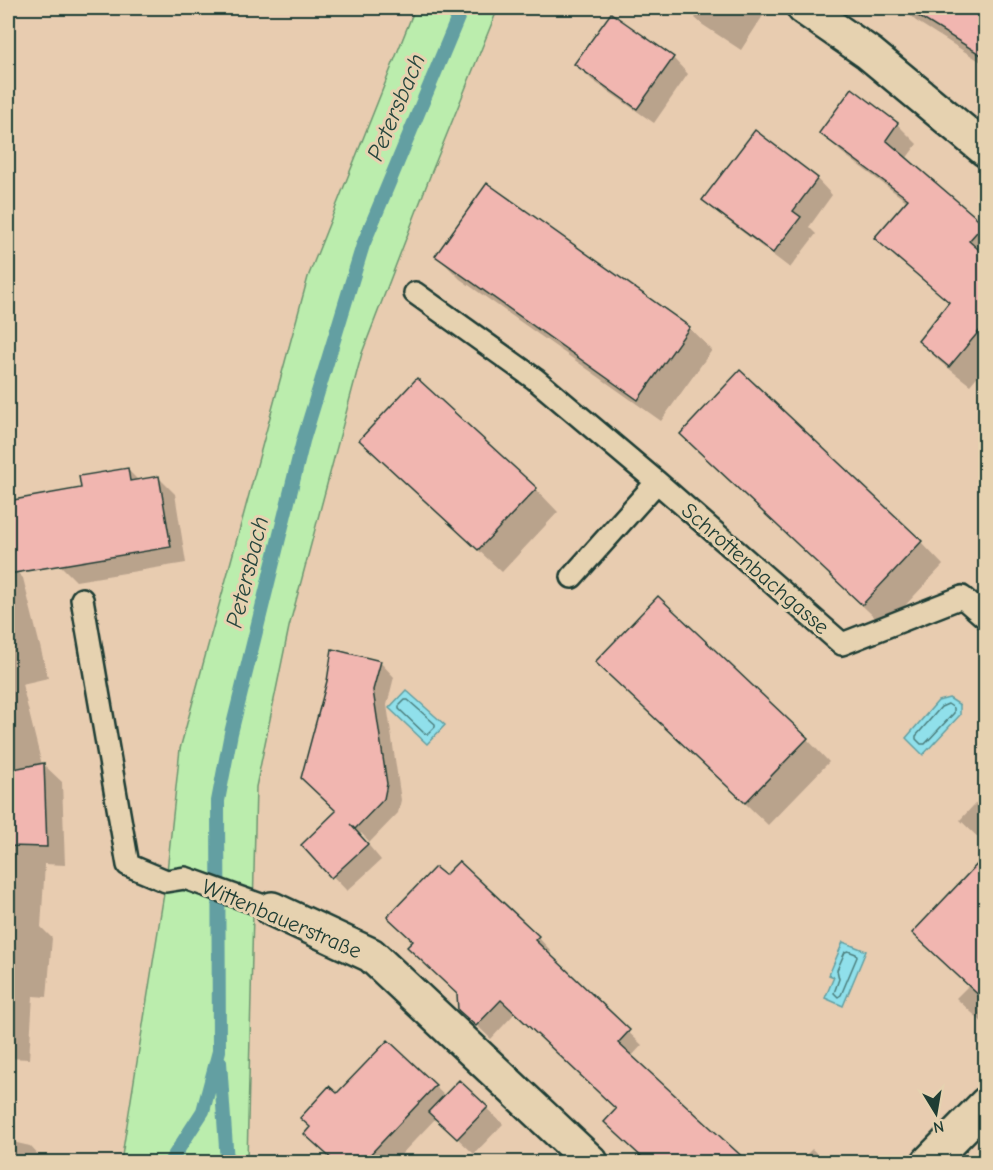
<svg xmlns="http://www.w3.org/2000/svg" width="993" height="1170" font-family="'Comic Neue',sans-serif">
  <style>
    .green { fill: #bbedad; stroke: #6d9570; stroke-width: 1.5 }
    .water { fill: #90e0eb; stroke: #639fa2; stroke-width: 1.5 }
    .shadow { fill: #0003 }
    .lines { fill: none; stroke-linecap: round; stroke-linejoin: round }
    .shore { stroke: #4c7e7d; stroke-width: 1.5 }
    .stream { stroke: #639fa2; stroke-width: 14 }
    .building { fill: #f1b6b0; stroke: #1f3d34; stroke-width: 1.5 }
    .service-casing { stroke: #1f3d34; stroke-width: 26 }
    .minor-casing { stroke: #1f3d34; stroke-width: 38 }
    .service { stroke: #e6d2b0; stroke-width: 21 }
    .minor { stroke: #e6d2b0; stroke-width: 33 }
    .labels { text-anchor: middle; stroke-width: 6; stroke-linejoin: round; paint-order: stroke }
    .street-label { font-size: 22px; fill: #1f3d34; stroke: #e6d2b0 }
    .water-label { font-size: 24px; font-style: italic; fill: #25453d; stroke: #e6d2b0 }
  </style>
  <rect width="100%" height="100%" fill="#e8ccb0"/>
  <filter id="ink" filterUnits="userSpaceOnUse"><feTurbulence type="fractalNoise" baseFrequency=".0167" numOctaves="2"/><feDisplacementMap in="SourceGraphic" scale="12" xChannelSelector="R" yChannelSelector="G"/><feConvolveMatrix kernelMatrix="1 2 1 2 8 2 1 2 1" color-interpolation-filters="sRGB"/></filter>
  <g filter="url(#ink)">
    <!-- green -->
    <path class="green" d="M 415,8 L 498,8 L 432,171 L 362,353 L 289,627 L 256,787 L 247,1162 L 121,1162 L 166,881 L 180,749 L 308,277 Z"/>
    <!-- water -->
    <path class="water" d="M 406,690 L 445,725 L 427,744 L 389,708 Z
      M 949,698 L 960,705 L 960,715 L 923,755 L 906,738 L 938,701 Z
      M 843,942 L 866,951 L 843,1006 L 825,998 L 834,977 L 829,975 Z"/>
    <!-- shadow -->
    <path class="shadow" d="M 702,8 L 763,8 L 766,11 L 741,50 L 703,25 L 695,18 Z
      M 902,8 L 986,8 L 986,65 L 916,21 Z
      M 673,58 L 688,74 L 654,123 L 592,80 L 576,64 Z
      M 853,91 L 897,124 L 917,144 L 906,159 L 986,227 L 986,366 L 970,385 L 939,361 L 920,341 L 950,303 L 910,269 L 890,250 L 925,215 L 841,152 L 821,132 Z
      M 817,179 L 832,195 L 809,227 L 816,234 L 790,268 L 720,215 L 704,200 Z
      M 488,185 L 689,328 L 712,350 L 661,421 L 460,279 L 437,256 Z
      M 704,456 L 921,542 L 943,565 L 885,627 Z
      M 383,462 L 536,489 L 558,512 L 502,572 Z
      M 127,469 L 139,481 L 159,478 L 175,494 L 186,563 L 76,581 L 60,565 L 82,490 Z
      M 986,560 L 986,574 L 979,567 Z
      M 8,563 L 23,578 L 48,678 L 22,684 L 42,765 L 43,764 L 62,782 L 65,865 L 45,864 L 41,927 L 52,938 L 47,997 L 33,996 L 29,1059 L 8,1058 Z
      M 380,662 L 394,677 L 387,705 L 401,800 L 398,813 L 370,842 L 361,833 L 360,835 L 381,860 L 347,891 L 303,845 L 337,811 Z
      M 620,684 L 807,739 L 829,762 L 768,825 Z
      M 986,792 L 986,845 L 960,820 Z
      M 986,857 L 986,1026 L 956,998 L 969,985 Z
      M 538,937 L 551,951 L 548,955 L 642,1045 L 631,1057 L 746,1162 L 648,1162 L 619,1136 L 618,1109 L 515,1013 L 491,1039 L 460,1009 Z
      M 388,1042 L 445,1096 L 459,1082 L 503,1124 L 474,1154 L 436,1118 L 394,1162 L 336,1162 L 322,1149 L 337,1095 Z
      M 8,1141 L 30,1146 L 45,1162 L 8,1162 Z
      M 812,1149 L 826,1162 L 799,1162 Z"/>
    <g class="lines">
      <!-- shore -->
      <path class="shore" d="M 405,700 L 408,700 L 435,724 L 435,727 L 428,734 L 425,734 L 399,709 L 399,706 Z
        M 948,704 L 954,708 L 954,713 L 925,744 L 921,744 L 916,739 L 916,736 L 941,707 Z
        M 848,951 L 856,954 L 857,957 L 841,995 L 838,997 L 834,993 L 839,979 L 837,970 L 845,952 Z"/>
      <!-- stream -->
      <path class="stream" d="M 220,1062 L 227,1162
        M 170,1162 L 203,1111 L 219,1051 L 218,801 L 231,733 L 303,441 L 363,245 L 462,8"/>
    </g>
    <!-- building -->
    <path class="building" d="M 905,8 L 986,8 L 986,58 Z
      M 611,13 L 674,57 L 637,109 L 574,64 Z
      M 852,88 L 898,123 L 886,140 L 984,224 L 969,241 L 986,256 L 986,333 L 981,329 L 949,367 L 918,341 L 949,302 L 874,238 L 908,199 L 819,133 Z
      M 755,130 L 818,178 L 793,211 L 801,217 L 773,253 L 702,200 Z
      M 487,183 L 690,327 L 638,400 L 435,256 Z
      M 740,370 L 922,541 L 862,605 L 680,434 Z
      M 417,378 L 537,488 L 478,550 L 359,440 Z
      M 128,468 L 130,481 L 159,476 L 171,547 L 8,574 L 8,501 L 81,488 L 79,476 Z
      M 658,596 L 808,738 L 745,803 L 595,662 Z
      M 332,649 L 381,661 L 373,690 L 387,784 L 384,799 L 355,829 L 350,824 L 368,844 L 331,878 L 301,845 L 336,811 L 301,778 L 327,681 Z
      M 44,763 L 47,847 L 8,846 L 8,770 Z
      M 986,855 L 986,1002 L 912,933 Z
      M 459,861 L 539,936 L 535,940 L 630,1030 L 618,1043 L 748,1162 L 647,1162 L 604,1122 L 616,1109 L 501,1000 L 476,1026 L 458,1010 L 457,994 L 407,947 L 413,941 L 387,917 L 435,867 L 445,875 Z
      M 388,1040 L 436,1085 L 363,1162 L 335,1162 L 304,1134 L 310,1127 L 300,1118 L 329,1086 L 337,1093 Z
      M 459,1080 L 488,1107 L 457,1139 L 428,1112 Z"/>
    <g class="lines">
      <!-- service casing -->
      <g class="service-casing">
        <path id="service" d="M 415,293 L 535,379 L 657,482 L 842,644 L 962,597 L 986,618
          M 572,577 L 657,482
          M 82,599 L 128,865 L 166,881 L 185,878 L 272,909"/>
      </g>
      <!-- minor casing -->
      <g class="minor-casing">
        <path id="minor" d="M 804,8 L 869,53 L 986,150
          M 272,909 L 371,955 L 591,1162
          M 929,1162 L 986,1104"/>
      </g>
      <!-- service -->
      <use href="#service" class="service"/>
      <!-- minor -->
      <use href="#minor" class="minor"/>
    </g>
  </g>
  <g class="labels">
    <!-- street labels -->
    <g class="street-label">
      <text transform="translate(756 568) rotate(41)" y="8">Schrottenbachgasse</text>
      <text transform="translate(282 918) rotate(23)" y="8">Wittenbauerstraße</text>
    </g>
    <!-- water labels -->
    <g class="water-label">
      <text transform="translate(396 107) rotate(-67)" y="8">Petersbach</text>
      <text transform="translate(247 572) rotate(-76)" y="8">Petersbach</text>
    </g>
  </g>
  <!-- margin -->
  <rect width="993" height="1170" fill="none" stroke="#e6d2b0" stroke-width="30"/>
  <rect x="15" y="15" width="963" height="1140" fill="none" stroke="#1f3d34" stroke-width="2" filter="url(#ink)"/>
  <!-- north arrow -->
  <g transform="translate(936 1113) rotate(169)" stroke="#e6d2b0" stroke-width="4.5" paint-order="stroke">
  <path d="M0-4.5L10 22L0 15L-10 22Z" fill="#1f3d34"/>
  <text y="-9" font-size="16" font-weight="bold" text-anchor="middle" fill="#1f3d34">N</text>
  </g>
</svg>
